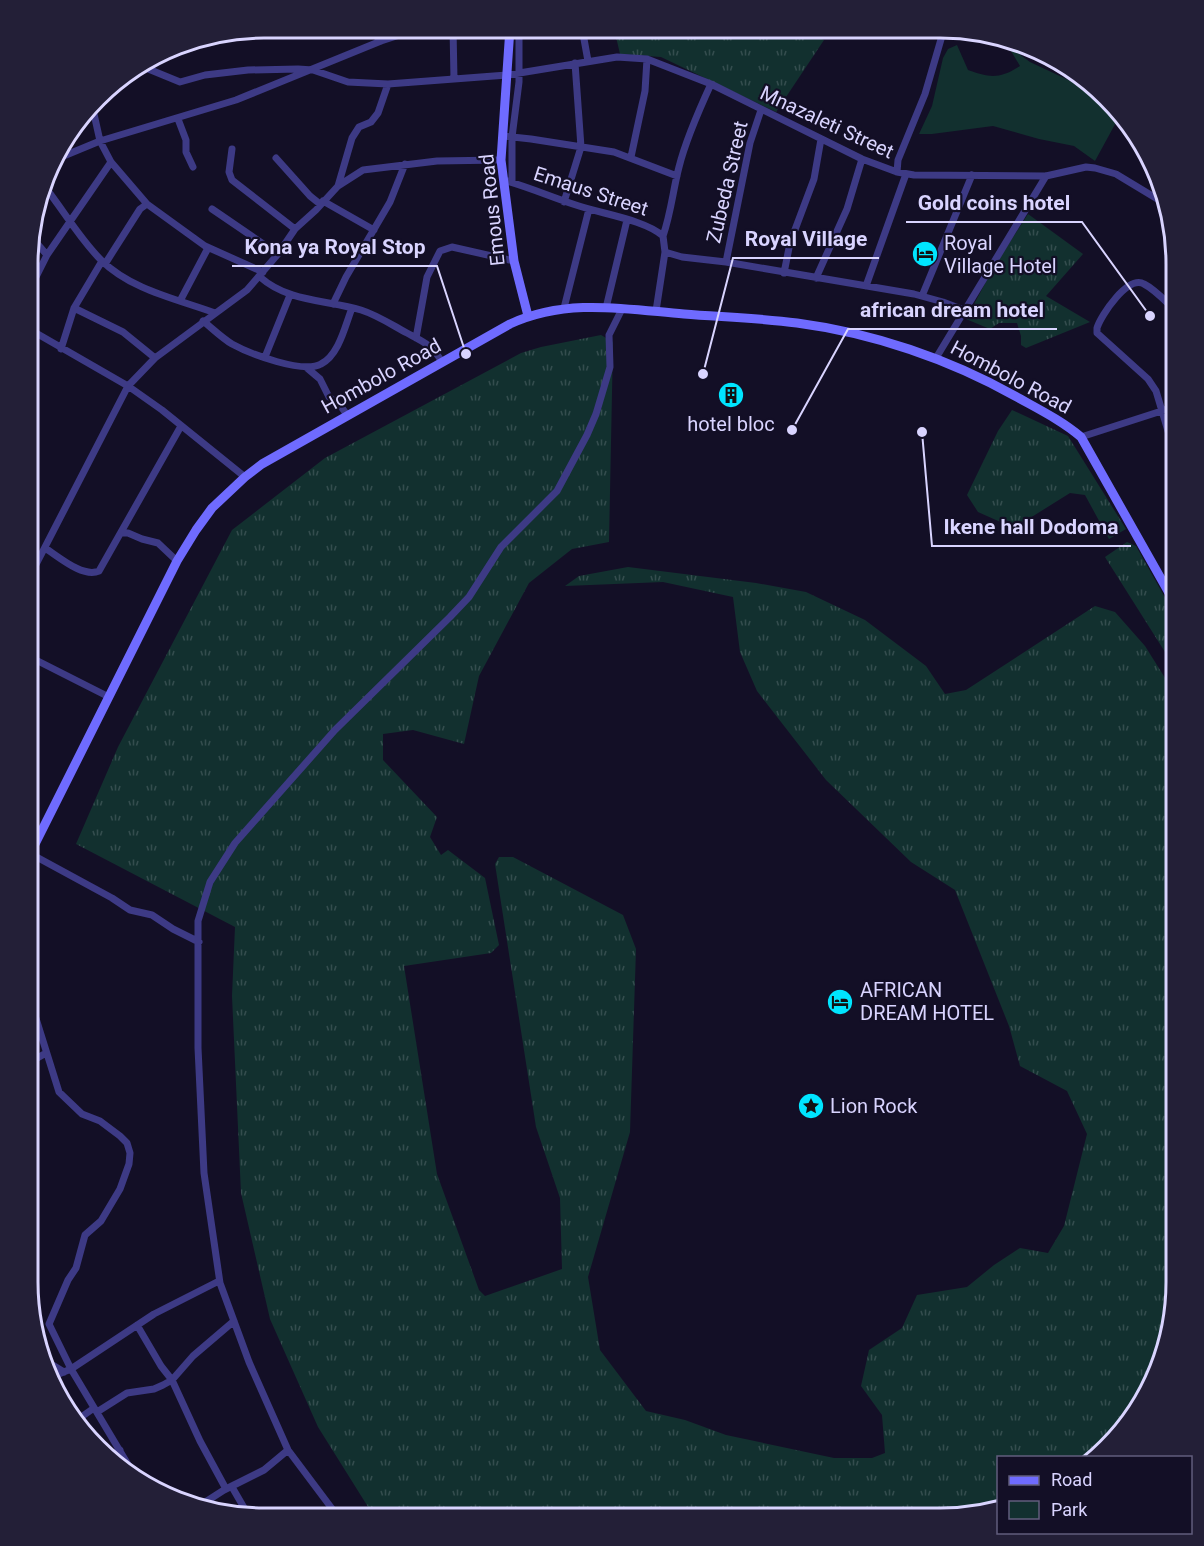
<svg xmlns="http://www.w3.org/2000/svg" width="1204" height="1546" font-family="Roboto,sans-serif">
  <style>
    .grass { fill: url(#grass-tufts) }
    .park { fill: #12302f }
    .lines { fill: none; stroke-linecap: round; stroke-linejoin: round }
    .street { stroke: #3d3a85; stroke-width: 7 }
    .secondary { stroke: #6f6bff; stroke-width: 9 }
    .labels { text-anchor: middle; stroke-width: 4.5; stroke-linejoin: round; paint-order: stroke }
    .street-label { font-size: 20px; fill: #d9d4ff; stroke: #130f26 }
    .poi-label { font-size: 20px; fill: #d9d4ff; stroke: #130f26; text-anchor: start }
    .rim { fill: none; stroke: #d9d4ff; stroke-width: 3 }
    .leader { fill: none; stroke: #d9d4ff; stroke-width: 2 }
    .callout-dot { fill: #d9d4ff; stroke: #130f26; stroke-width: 2 }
    .callout-label { font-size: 21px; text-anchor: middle; font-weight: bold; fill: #d9d4ff; stroke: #130f26; stroke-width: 4.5; stroke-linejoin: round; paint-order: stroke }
  </style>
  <defs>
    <pattern id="grass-tufts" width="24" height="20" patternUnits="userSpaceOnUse" patternTransform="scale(1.5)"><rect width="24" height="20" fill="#12302f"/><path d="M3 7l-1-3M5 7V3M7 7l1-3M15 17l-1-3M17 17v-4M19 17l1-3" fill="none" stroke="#344d4e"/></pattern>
  </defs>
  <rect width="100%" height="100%" fill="#130f26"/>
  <!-- grass -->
  <path class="grass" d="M 614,28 L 801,29 L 824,40 L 776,112 L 661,57 L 620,54 Z
    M 1028,214 L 1083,254 L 1046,296 L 1090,322 L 1026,348 L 1021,345 L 1021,336 L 1017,323 L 999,323 L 990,329 L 966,319 L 994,267 Z
    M 601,335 L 613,342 L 609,542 L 572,549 L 529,583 L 479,676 L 464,744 L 413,730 L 383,734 L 383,760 L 437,817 L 430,837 L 441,855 L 448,850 L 485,878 L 499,945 L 491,953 L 404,966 L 437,1174 L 479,1290 L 485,1296 L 562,1269 L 560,1198 L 536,1127 L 495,864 L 499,857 L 513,857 L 623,915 L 636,949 L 630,1132 L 588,1277 L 600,1350 L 646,1411 L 685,1420 L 726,1435 L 834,1458 L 872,1458 L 885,1453 L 882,1415 L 861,1386 L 869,1350 L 902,1328 L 917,1295 L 967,1287 L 994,1265 L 1020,1248 L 1048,1253 L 1064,1226 L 1087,1134 L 1067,1091 L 1020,1066 L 1009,1026 L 955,890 L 911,862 L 826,780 L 757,691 L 740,652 L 733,597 L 663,582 L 565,586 L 579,576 L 628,567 L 756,583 L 806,592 L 865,620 L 926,666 L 945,694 L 966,690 L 1095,606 L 1115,612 L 1145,646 L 1177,697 L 1177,1084 L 1173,1092 L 1177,1101 L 1177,1298 L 1165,1358 L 1137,1414 L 1091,1457 L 998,1458 L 998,1506 L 956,1519 L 375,1518 L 318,1427 L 270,1319 L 241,1193 L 232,996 L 235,927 L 76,844 L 118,747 L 232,530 L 325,458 L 521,353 L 541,347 Z
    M 1012,410 L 1068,436 L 1126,529 L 1109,539 L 1085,495 L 1070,493 L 1014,528 L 978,512 L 967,495 L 998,431 Z
    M 1127,542 L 1136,546 L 1177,619 L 1177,671 L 1105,557 Z"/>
  <!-- park -->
  <path class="park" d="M 957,45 L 968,70 C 990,78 1000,79 1020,66 L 1008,46 L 1030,62 L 1096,93 L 1119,117 L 1095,161 L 1074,146 L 1039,139 L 993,126 L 932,134 L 919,134 L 932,106 L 943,58 L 948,49 Z"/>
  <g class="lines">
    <!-- street -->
    <path class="street" d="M 367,27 L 381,41
      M 453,28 L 454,79
      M 582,28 L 588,61
      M 937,29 C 948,34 956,32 967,29
      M 141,66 L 180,82 L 205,75 L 248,70 L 298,69 L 313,70 L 348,82 L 388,84 L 507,75 L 617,57 L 647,59 L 711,84 L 862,159 L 897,172 L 914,175 L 1046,176 L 1086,167 L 1095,168 L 1116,174 L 1169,206
      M 92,105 L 100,141 L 111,162 L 147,204 L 205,246 L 263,272
      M 178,119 L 186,140 L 186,152 L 193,167
      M 503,136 L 531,139 L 614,152 L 677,176
      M 232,149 L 229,172 L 232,180 L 295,229
      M 631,157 L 645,91 L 647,59
      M 276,158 L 310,196 L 320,204
      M 54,160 L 100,141 L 236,100 L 381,41 L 424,27
      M 897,172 L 898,160 L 925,94 L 944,29
      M 503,180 C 529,187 553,198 579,206 C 603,214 645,220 663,236 L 665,252 L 656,311
      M 512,182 L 512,137 L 519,82 L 519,28
      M 338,186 L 352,138 L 359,127 L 371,122 L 378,113 L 388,84
      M 45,187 C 64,211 79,238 101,260 C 131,290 177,299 215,313
      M 323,201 L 374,230
      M 564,202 L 581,147 L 575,63
      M 212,209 L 278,254
      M 29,234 L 47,255
      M 663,236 C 671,213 673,190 679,167 C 686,139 699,110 711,84
      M 665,252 L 682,257 L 726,262 L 914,294 L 943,302 L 964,310
      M 726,262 L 750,143 L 761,110
      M 105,264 L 140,209 L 147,204
      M 784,273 L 790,243 L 814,179 L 821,139
      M 260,277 C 288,302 327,300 361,310 C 377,315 392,325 407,333 C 424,342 432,345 442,362
      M 816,278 L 847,209 L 862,159
      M 866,286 L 906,174
      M 29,291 L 47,255 L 111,162
      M 922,296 L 972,175
      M 180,301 L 208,248
      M 333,304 L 346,277 L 390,202 L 405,164
      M 74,308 L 123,332 L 155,358
      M 564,308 L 589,209
      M 606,308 L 627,220
      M 203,321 C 213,329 222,338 232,344 C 250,354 303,374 321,364 C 339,355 345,326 352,308
      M 29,329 L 128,386 L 162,410 L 245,477
      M 416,338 L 427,277 L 440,251 L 452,247 L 514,261
      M 61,349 L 74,308 L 102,261
      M 265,357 L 290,295
      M 936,358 L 1046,176
      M 307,368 L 320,379 L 329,397 L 340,405 L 347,415
      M 1081,437 L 1177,406
      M 1177,461 L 1156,391 L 1148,379 L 1097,333 L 1097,328 C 1101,315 1128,275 1144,284 C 1156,290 1167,303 1177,312
      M 121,533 L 128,533 L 142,539 L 158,543 L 177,561
      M 45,548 C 59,557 83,578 99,571 L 181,426
      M 28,580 L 128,386 L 155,358 L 247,290 L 278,254 L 295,229 L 316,210 L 338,186 L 363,170 L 437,161 L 501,160
      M 28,656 L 109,697
      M 28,827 L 40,834
      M 31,854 L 112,898 L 130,910 L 152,915 L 173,929 L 199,942
      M 28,993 L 59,1092 L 82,1114 L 100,1121 L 120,1136 L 127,1143 L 130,1153 L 129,1164 L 120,1189 L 101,1221 L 85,1235 L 76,1268 L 68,1280 L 49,1324 L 71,1369 L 139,1483
      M 27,1064 L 46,1053
      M 137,1325 L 161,1366 L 172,1380 L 200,1441 L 226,1489
      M 41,1358 L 64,1372
      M 49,1378 L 71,1369 L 154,1314 L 219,1281
      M 97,1412 L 127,1393 L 154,1389 L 163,1385 L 172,1380 L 193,1356 L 234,1321
      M 77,1420 L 94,1408
      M 111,1456 L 120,1450
      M 232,1487 L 250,1518
      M 196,1508 L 224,1490 L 264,1470 L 288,1450
      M 339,1518 L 288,1450 L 249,1362 L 220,1283 L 204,1173 L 198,1048 L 198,921 L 210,882 L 235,843 L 335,730 L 450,617 L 469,597 L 501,547 L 557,491 L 587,435 L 596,414 L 610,367 L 609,335 L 622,309"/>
    <!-- secondary -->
    <path class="secondary" d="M 510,28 L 501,160 L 514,261 L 528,316
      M 28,858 L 177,561 L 196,530 L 212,508 L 245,477 L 262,464 L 510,324 C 567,298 624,309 684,314 C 722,317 760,318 797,323 C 873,333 949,359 1015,396 C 1038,409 1061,420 1081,437 L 1177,607"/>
  </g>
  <!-- icons -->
  <defs>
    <g id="hotel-disc" transform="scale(1.35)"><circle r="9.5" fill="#00e5ff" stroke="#130f26"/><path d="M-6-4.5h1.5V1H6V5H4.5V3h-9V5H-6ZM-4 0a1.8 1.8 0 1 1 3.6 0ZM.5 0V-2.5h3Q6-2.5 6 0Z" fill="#111"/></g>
    <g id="building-disc" transform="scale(1.35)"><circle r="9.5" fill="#00e5ff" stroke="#130f26"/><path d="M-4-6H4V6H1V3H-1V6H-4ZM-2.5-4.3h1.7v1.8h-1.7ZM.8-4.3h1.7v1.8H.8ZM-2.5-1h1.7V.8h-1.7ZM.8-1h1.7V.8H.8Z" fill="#111"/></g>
    <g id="sight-disc" transform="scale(1.35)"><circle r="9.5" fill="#00e5ff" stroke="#130f26"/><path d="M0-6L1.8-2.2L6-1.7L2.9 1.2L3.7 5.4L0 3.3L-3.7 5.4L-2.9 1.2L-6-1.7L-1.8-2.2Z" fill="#111"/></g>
  </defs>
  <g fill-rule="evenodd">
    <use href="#hotel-disc" x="925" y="254"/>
    <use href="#building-disc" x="731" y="395"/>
    <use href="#hotel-disc" x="840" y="1002"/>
    <use href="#sight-disc" x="811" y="1106"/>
  </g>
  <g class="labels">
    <!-- street labels -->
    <g class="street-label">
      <text transform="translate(827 122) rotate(25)" y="7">Mnazaleti Street</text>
      <text transform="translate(727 182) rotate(-77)" y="7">Zubeda Street</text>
      <text transform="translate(591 191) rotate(18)" y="7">Emaus Street</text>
      <text transform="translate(492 210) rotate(-96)" y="7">Emous Road</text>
      <text transform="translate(381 376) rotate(-29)" y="7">Hombolo Road</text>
      <text transform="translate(1011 377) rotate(28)" y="7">Hombolo Road</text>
    </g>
    <!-- poi labels -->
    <g class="poi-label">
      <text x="944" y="250">Royal<tspan x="944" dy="23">Village Hotel</tspan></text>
      <text x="731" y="431" text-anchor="middle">hotel bloc</text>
      <text x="860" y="997">AFRICAN<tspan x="860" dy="23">DREAM HOTEL</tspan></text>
      <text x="830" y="1113">Lion Rock</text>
    </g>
  </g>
  <!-- crop -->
  <path d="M0 0H1204V1546H0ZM264 38H940A226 226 0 0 1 1166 264V1282A226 226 0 0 1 940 1508H264A226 226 0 0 1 38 1282V264A226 226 0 0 1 264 38Z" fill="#231f37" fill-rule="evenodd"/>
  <path class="rim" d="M264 38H940A226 226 0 0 1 1166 264V1282A226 226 0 0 1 940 1508H264A226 226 0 0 1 38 1282V264A226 226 0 0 1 264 38Z"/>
  <!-- callouts -->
  <path class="leader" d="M1150 316L1082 222H906M703 374L733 258H879M466 354L437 266H232M792 430L848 329H1057M922 432L932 546H1131"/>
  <g class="callout-dot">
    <circle cx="1150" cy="316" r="6"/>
    <circle cx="703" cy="374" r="6"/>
    <circle cx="466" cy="354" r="6"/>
    <circle cx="792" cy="430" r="6"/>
    <circle cx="922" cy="432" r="6"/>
  </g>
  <g class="callout-label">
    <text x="994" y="210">Gold coins hotel</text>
    <text x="806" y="246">Royal Village</text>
    <text x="335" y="254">Kona ya Royal Stop</text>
    <text x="952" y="317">african dream hotel</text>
    <text x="1031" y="534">Ikene hall Dodoma</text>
  </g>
  <!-- legend -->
  <rect x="997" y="1456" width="195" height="78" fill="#130f26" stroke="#625e7d" stroke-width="1.5"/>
  <rect x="1009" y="1476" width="30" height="9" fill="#6f6bff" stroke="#625e7d" stroke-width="1.5"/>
  <text x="1051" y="1486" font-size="18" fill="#d9d4ff">Road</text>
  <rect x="1009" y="1501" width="30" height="18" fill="#12302f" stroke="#625e7d" stroke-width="1.5"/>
  <text x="1051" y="1516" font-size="18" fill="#d9d4ff">Park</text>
</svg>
